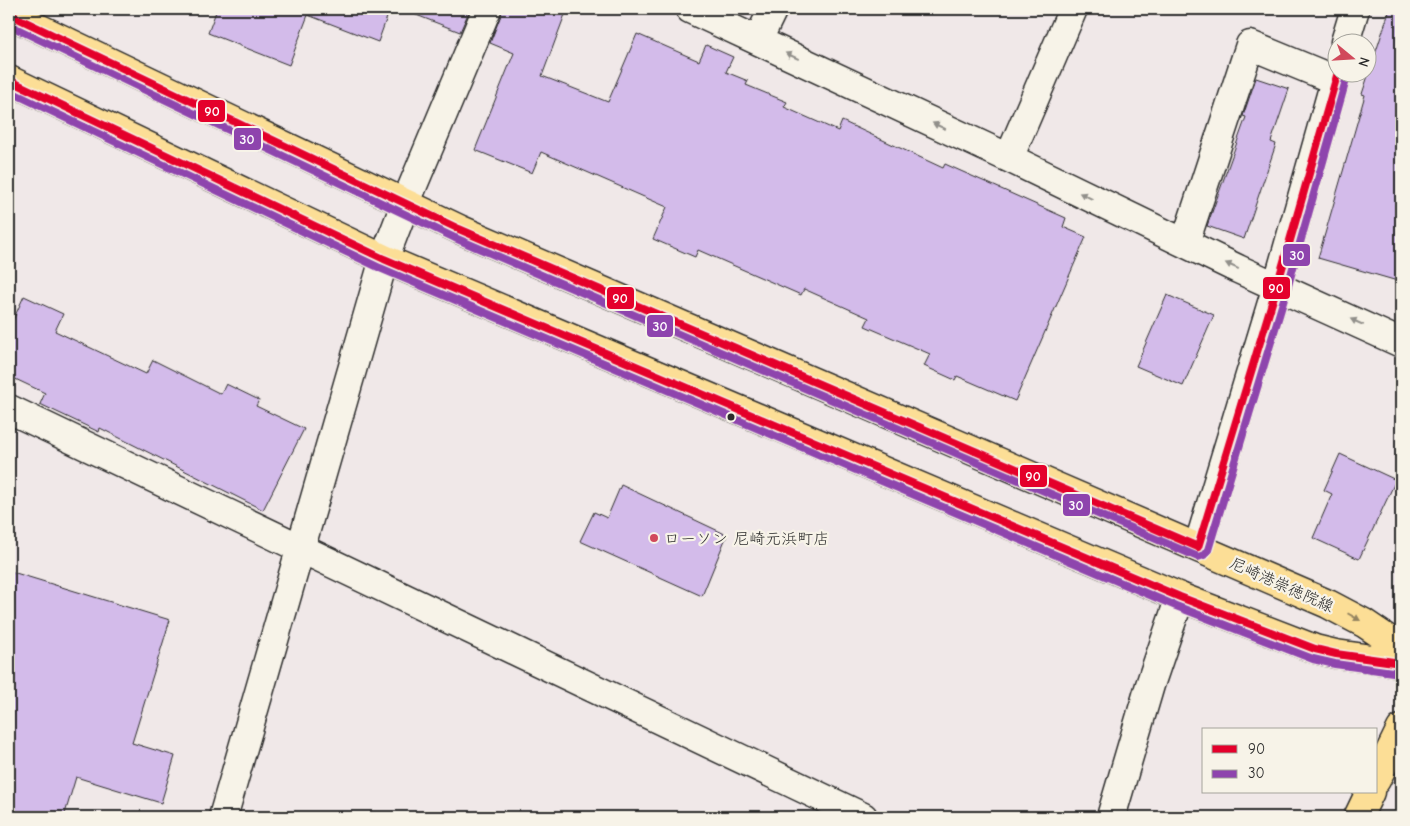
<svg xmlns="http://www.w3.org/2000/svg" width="1410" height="826" font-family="'Comic Neue','Klee One',sans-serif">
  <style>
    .building { fill: #d3bbea; stroke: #2b2b2b }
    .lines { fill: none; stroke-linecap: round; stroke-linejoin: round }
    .minor-casing { stroke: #2b2b2b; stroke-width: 31 }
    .major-casing { stroke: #2b2b2b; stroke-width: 31 }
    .highway-casing { stroke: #2b2b2b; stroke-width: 31 }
    .minor { stroke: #f7f3e8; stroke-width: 28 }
    .major { stroke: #fcde96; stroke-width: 28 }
    .highway { stroke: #fcde96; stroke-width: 28 }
    .bus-1-casing { stroke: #f7f3e8; stroke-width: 11 }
    .bus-2-casing { stroke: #f7f3e8; stroke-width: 11 }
    .bus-1 { stroke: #e4002b; stroke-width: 8 }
    .bus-2 { stroke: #8e44ad; stroke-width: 8 }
    .oneway { fill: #918f8a }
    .oneway2 { fill: #948460 }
    .bus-dot { fill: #2b2b2b; stroke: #f7f3e8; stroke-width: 2 }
    .poi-dot { fill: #d1495b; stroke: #f7f3e8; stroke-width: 2 }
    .labels { text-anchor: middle; stroke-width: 4.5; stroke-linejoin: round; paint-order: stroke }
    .poi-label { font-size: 16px; fill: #2b2b2b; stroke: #f7f3e8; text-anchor: start }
    .street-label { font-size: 16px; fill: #2b2b2b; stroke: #f7f3e8 }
    .line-badge { stroke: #f7f3e8; stroke-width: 2 }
    .badge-label { font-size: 14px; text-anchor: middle; font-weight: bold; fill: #fff }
  </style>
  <rect width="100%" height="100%" fill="#f0e8e8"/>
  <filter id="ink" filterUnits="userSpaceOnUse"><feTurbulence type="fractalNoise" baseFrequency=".02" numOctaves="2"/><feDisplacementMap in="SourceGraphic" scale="10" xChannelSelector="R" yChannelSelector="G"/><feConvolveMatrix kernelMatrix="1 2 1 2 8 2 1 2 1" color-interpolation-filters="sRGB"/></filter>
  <g filter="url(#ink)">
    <!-- building -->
    <path class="building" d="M 217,9 L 390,9 L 378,42 L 308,15 L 289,65 L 208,33 Z
      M 407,9 L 470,9 L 460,32 L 406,11 Z
      M 502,9 L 567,9 L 542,76 L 608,102 L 637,34 L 699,61 L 706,45 L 733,57 L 726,72 L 748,81 L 746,85 L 787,102 L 784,107 L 838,131 L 842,121 L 943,168 L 945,164 L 1066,218 L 1063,227 L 1086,237 L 1015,401 L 957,376 L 955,380 L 924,366 L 930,354 L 865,326 L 869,318 L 804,289 L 801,295 L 698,250 L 695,257 L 653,239 L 667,207 L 541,152 L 532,173 L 475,150 L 514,53 L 490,43 L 501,15 Z
      M 1390,9 L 1401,9 L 1401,282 L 1318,258 L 1365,95 L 1362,94 Z
      M 1256,78 L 1289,89 L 1271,142 L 1276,144 L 1244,239 L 1207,226 L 1246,117 L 1243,116 Z
      M 1167,295 L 1214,315 L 1183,386 L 1136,366 Z
      M 24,296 L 63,314 L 55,331 L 146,374 L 153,360 L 221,394 L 226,384 L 259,400 L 256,406 L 304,429 L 263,510 L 100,428 L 99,432 L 40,404 L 45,393 L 9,376 L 9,329 Z
      M 1340,454 L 1396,480 L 1359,559 L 1313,538 L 1332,494 L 1324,490 Z
      M 621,485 L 727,535 L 702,596 L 580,541 L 594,512 L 607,518 Z
      M 9,571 L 170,620 L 132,743 L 175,756 L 161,803 L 76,777 L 64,817 L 9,817 Z"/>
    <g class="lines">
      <!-- minor casing -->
      <g class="minor-casing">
        <path id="minor" d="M 690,9 L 1009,158 L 1238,269 L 1401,343
          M 758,40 L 773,9
          M 1345,42 L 1355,9
          M 1009,158 L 1073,9
          M 1185,243 L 1250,45 L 1335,80
          M 9,409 L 863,817
          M 1198,547 L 1277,286 L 1338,70
          M 223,817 L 384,259 L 406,202 L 487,9
          M 1111,817 L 1150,685 L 1180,597"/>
      </g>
      <!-- major casing -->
      <g class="major-casing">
        <path id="major" d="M 9,14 L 459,229 L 1328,604 L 1364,623 L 1401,648
          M 9,80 L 384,259 L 1180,597 L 1315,649 L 1336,654 L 1401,663"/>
      </g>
      <!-- highway casing -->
      <g class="highway-casing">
        <path id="highway" d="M 1376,780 L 1401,729
          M 1358,817 L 1370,792"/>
      </g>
      <!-- minor -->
      <use href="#minor" class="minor"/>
      <!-- major -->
      <use href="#major" class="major"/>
      <!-- highway -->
      <use href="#highway" class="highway"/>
      <!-- bus-1 casing -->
      <g class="bus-1-casing">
        <path id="bus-1" d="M 9,14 L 459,229 L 1198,547 L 1277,286 L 1338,72
          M 9,80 L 384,259 L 1180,597 L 1315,649 L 1336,654 L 1401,663"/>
      </g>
      <!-- bus-2 casing -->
      <g class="bus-2-casing">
        <path id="bus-2" d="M 9,25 L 455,238 L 1198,557 L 1204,555 L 1208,550 L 1287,289 L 1348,73
          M 9,91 L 380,268 L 1176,606 L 1313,659 L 1335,664 L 1400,673"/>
      </g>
      <!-- bus-1 -->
      <use href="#bus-1" class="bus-1"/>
      <!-- bus-2 -->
      <use href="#bus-2" class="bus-2"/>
    </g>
    <!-- one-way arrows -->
    <defs><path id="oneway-solid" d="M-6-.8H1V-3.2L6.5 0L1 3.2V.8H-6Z" transform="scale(1.25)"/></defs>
    <g class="oneway">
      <use href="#oneway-solid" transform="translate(792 56) rotate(-155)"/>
      <use href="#oneway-solid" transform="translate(939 126) rotate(-155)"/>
      <use href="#oneway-solid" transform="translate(1086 196) rotate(-154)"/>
      <use href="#oneway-solid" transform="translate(1232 266) rotate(-155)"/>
      <use href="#oneway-solid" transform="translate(1357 322) rotate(-155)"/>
    </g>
    <use class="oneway2" href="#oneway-solid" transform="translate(1354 617) rotate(30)"/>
  </g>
  <!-- markers -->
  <circle class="bus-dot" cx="731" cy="417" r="4.5"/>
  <circle class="poi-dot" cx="654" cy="538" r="5"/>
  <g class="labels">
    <!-- poi labels -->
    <g class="poi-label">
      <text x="664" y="544">ローソン 尼崎元浜町店</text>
    </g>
    <!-- street labels -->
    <g class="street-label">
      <text transform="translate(1282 584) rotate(24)" y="6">尼崎港崇徳院線</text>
    </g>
  </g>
  <g class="line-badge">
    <rect x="197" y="99" width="29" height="24" rx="5" fill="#e4002b"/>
    <rect x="233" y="127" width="29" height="24" rx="5" fill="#8e44ad"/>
    <rect x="1282" y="243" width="29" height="24" rx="5" fill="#8e44ad"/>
    <rect x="1262" y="276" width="29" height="24" rx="5" fill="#e4002b"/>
    <rect x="606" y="286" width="29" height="24" rx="5" fill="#e4002b"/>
    <rect x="646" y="314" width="28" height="24" rx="5" fill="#8e44ad"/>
    <rect x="1019" y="464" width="29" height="24" rx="5" fill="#e4002b"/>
    <rect x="1062" y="493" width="29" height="24" rx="5" fill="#8e44ad"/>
  </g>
  <g class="badge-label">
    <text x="212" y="116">90</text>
    <text x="247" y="144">30</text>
    <text x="1297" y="260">30</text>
    <text x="1276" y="293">90</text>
    <text x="620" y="303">90</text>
    <text x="660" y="331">30</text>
    <text x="1033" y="481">90</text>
    <text x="1076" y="510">30</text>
  </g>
  <!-- margin -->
  <rect width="1410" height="826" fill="none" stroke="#f7f3e8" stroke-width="30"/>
  <rect x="15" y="15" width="1380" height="796" fill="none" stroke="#2b2b2b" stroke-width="2" filter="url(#ink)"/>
  <!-- legend -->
  <rect x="1202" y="728" width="175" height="65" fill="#f7f3e8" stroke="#a5a39c"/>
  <rect x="1212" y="745" width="25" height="8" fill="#e4002b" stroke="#a5a39c"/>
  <text x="1248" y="754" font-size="15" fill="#2b2b2b">90</text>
  <rect x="1212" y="770" width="25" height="8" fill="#8e44ad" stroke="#a5a39c"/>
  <text x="1248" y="778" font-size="15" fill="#2b2b2b">30</text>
  <!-- north arrow -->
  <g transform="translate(1352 58) rotate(108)"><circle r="24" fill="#f7f3e8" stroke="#a5a39c"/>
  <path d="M0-4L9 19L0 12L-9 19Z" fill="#d1495b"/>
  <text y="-8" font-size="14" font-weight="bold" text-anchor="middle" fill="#2b2b2b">N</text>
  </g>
</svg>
